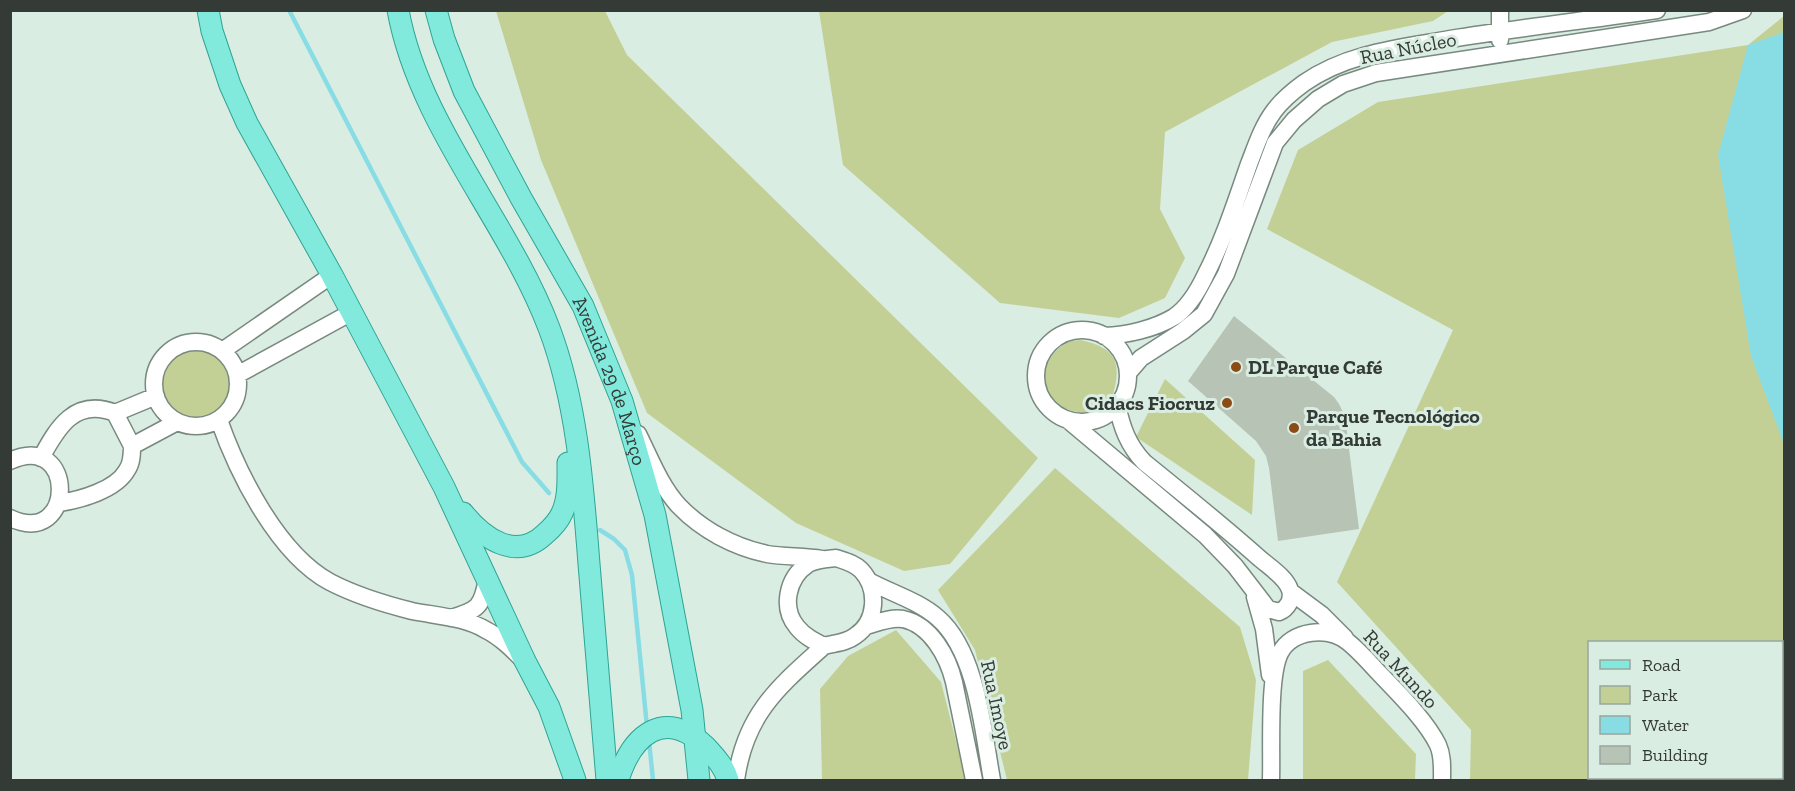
<svg xmlns="http://www.w3.org/2000/svg" width="1795" height="791" font-family="'Zilla Slab',serif">
  <style>
    .green { fill: #c3d095; fill-rule: evenodd }
    .water { fill: #88dde4 }
    .lines { fill: none; stroke-linecap: round; stroke-linejoin: round }
    .stream { stroke: #88dde4; stroke-width: 4.5 }
    .building { fill: #b7c3b4 }
    .minor-casing { stroke: #78897f; stroke-width: 19 }
    .major-casing { stroke: #2fa493; stroke-width: 23 }
    .minor { stroke: #fff; stroke-width: 16 }
    .major { stroke: #81eadc; stroke-width: 21 }
    .poi-dot { fill: #8b4b15; stroke: #daede2; stroke-width: 2 }
    .labels { text-anchor: middle; stroke-width: 6; stroke-linejoin: round; paint-order: stroke }
    .street-label { font-size: 20px; fill: #343b37; stroke: #daede2 }
    .poi-label { font-size: 20px; font-weight: bold; fill: #343b37; stroke: #daede2; text-anchor: start }
  </style>
  <rect width="100%" height="100%" fill="#daede2"/>
  <!-- green -->
  <path class="green" d="M 496,11 L 605,11 L 627,55 L 1038,458 L 950,564 L 904,571 L 796,523 L 647,413 L 541,160 Z
    M 819,11 L 820,10 L 1448,11 L 1433,21 L 1332,42 L 1165,132 L 1160,209 L 1185,258 L 1165,298 L 1119,318 L 1000,303 L 843,165 Z
    M 1784,16 L 1784,780 L 1470,780 L 1471,730 L 1337,582 L 1453,330 L 1267,229 L 1298,150 L 1378,102 L 1748,45 ZM 1590,642 L 1782,642 L 1782,778 L 1590,778 Z
    M 1080,340 C 1120,348 1122,366 1111,401 L 1098,409 L 1085,414 L 1058,407 L 1049,397 L 1044,386 L 1044,371 L 1049,358 L 1065,342 Z
    M163 384a33 33 0 1 1 66 0a33 33 0 1 1-66 0Z
    M 1165,379 L 1255,460 L 1252,515 L 1136,437 Z
    M 1055,468 L 1240,627 L 1256,680 L 1248,780 L 1007,780 L 975,650 L 938,590 Z
    M 896,630 L 941,682 L 966,780 L 822,780 L 820,689 L 848,656 Z
    M 1328,660 L 1416,754 L 1415,780 L 1303,780 L 1303,671 Z"/>
  <!-- water -->
  <path class="water" d="M 1784,32 L 1784,444 L 1751,356 L 1718,155 L 1748,45 Z"/>
  <g class="lines">
    <!-- stream -->
    <path class="stream" d="M 289,10 L 522,462 L 549,493
      M 600,530 L 614,539 L 625,550 L 632,575 L 647,727
      M 649,741 L 653,780"/>
  </g>
  <!-- building -->
  <path class="building" d="M 1234,316 L 1334,397 L 1339,404 L 1345,416 L 1359,529 L 1278,541 L 1269,468 L 1266,456 L 1256,441 L 1188,381 Z"/>
  <g class="lines">
    <!-- minor casing -->
    <g class="minor-casing">
      <path id="minor" d="M 1500,40 L 1500,10
        M1036 376a46 46 0 1 1 92 0a46 46 0 1 1-92 0Z
        M 1104,336 C 1127,335 1154,329 1174,317 C 1189,307 1199,289 1206,274 C 1224,239 1236,201 1249,164 C 1256,146 1262,127 1274,111 C 1282,100 1293,91 1304,83 C 1347,53 1399,48 1450,39 C 1519,28 1588,20 1657,10
        M154 384a42 42 0 1 1 84 0a42 42 0 1 1-84 0Z
        M 222,351 L 332,275
        M 1128,373 L 1141,358 L 1183,331 L 1204,314 L 1226,274 L 1275,143 L 1294,120 L 1318,99 L 1343,84 L 1376,73 L 1709,22 L 1743,10
        M 237,375 L 352,312
        M 115,413 L 132,446
        M 219,420 C 238,474 278,554 330,582 C 355,595 384,604 412,611 C 437,616 464,617 486,630 C 500,637 511,648 522,659
        M 1068,420 L 1205,535 L 1235,566 L 1268,609 L 1279,612 C 1287,609 1293,600 1290,590 C 1286,577 1268,566 1258,557 C 1221,524 1182,493 1144,462 C 1128,445 1122,428 1117,405
        M 638,434 C 650,458 661,487 679,506 C 702,530 734,547 767,554 C 784,557 804,556 822,559
        M 41,458 C 57,428 75,397 115,413 L 156,396
        M 10,461 C 77,430 76,549 10,518
        M 59,503 C 80,500 116,490 127,470 C 132,463 132,454 132,446 L 177,422
        M 836,558 C 845,561 854,563 861,570 C 879,589 877,622 855,636 C 846,643 835,643 824,646 C 814,641 804,636 797,627 C 781,608 787,578 808,564 C 817,559 826,559 836,558 Z
        M 869,581 C 891,593 919,601 938,618 C 977,652 983,731 992,780
        M 1291,592 L 1322,615 L 1345,638
        M 1255,597 L 1264,629 L 1270,675
        M 451,618 C 478,610 482,607 487,579
        M 866,626 C 877,623 890,617 903,619 C 931,625 948,657 954,682 L 974,780
        M 736,780 C 745,715 777,688 824,646
        M 1271,780 C 1272,751 1268,677 1280,653 C 1292,630 1328,626 1348,642 C 1358,650 1368,661 1377,671 C 1396,691 1426,720 1438,745 C 1443,756 1442,768 1442,780"/>
    </g>
    <!-- major casing -->
    <g class="major-casing">
      <g id="major">
        <path d="M 208,10 L 212,31 L 230,85 L 247,123 L 332,275 L 444,487 L 525,661 L 549,707 L 575,780"/>
        <path d="M 398,10 C 419,126 508,220 549,328 C 577,402 583,486 589,564 C 595,636 601,708 607,780"/>
        <path id="s1" d="M 436,10 L 444,39 L 464,91 L 521,198 L 583,306 L 622,401 L 655,515 L 692,710 L 699,780"/>
        <path d="M 463,513 C 483,538 516,562 545,534 C 552,528 558,522 562,513 C 569,498 568,480 568,463"/>
        <path d="M 618,780 C 632,735 664,707 705,746 C 715,757 724,766 728,780"/>
      </g>
    </g>
    <!-- minor -->
    <use href="#minor" class="minor"/>
    <!-- major -->
    <use href="#major" class="major"/>
  </g>
  <!-- markers -->
  <g class="poi-dot">
    <circle cx="1236" cy="367" r="6"/>
    <circle cx="1227" cy="403" r="6"/>
    <circle cx="1294" cy="428" r="6"/>
  </g>
  <g class="labels">
    <!-- street labels -->
    <g class="street-label">
      <text transform="translate(1408 48) rotate(-11)" y="7">Rua Núcleo</text>
      <text dy="7" stroke="none"><textPath href="#s1" startOffset="411">Avenida 29 de Março</textPath></text>
      <text transform="translate(1401 669) rotate(47)" y="7">Rua Mundo</text>
      <text transform="translate(997 705) rotate(78)" y="7">Rua Imoye</text>
    </g>
    <!-- poi labels -->
    <g class="poi-label">
      <text x="1248" y="374">DL Parque Café</text>
      <text x="1215" y="410" text-anchor="end">Cidacs Fiocruz</text>
      <text x="1306" y="423">Parque Tecnológico<tspan x="1306" dy="23">da Bahia</tspan></text>
    </g>
  </g>
  <!-- border -->
  <rect width="1795" height="791" fill="none" stroke="#343b37" stroke-width="24"/>
  <!-- legend -->
  <rect x="1588" y="641" width="195" height="138" fill="#daede2" stroke="#98a69e" stroke-width="1.5"/>
  <rect x="1600" y="660" width="30" height="9" fill="#81eadc" stroke="#98a69e" stroke-width="1.5"/>
  <text x="1642" y="671" font-size="18" fill="#343b37">Road</text>
  <rect x="1600" y="686" width="30" height="18" fill="#c3d095" stroke="#98a69e" stroke-width="1.5"/>
  <text x="1642" y="701" font-size="18" fill="#343b37">Park</text>
  <rect x="1600" y="716" width="30" height="18" fill="#88dde4" stroke="#98a69e" stroke-width="1.5"/>
  <text x="1642" y="731" font-size="18" fill="#343b37">Water</text>
  <rect x="1600" y="746" width="30" height="18" fill="#b7c3b4" stroke="#98a69e" stroke-width="1.5"/>
  <text x="1642" y="761" font-size="18" fill="#343b37">Building</text>
</svg>
